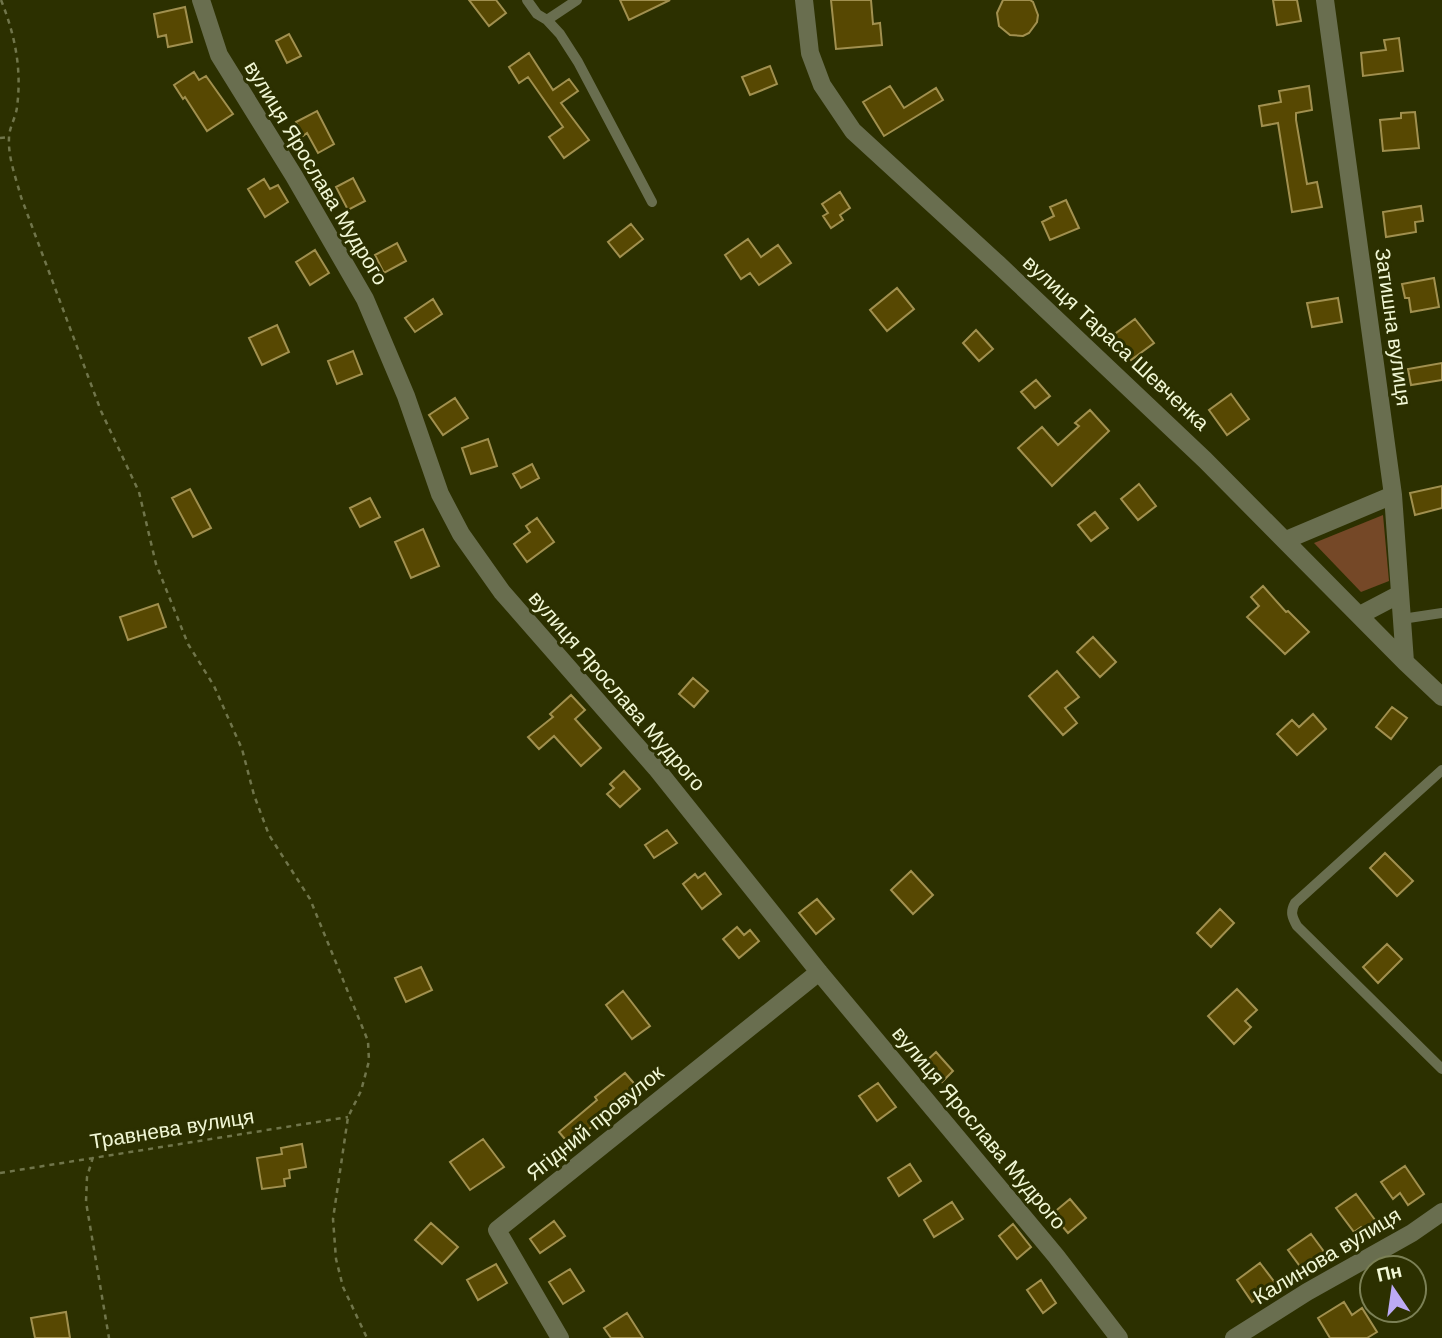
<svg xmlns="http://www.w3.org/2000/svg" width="1442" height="1338" font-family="'DM Sans',sans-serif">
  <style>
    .green { fill: #754827 }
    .building { fill: #574802; stroke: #a1904f; stroke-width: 2 }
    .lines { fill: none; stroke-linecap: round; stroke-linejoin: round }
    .path { stroke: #70754a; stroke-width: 2.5; stroke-dasharray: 5 5; stroke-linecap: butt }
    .lane { stroke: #696e4f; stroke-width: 10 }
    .street { stroke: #696e4f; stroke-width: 18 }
    .labels { text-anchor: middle; stroke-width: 6; stroke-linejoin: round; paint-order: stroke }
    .street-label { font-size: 21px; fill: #f1f7d5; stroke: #2c3000 }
  </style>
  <rect width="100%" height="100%" fill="#2c3000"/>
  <!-- green -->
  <path class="green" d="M 1383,515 L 1389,581 L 1361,592 L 1314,543 Z"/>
  <!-- building -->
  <path class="building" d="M 469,0 L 496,0 L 506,13 L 489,26 Z
    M 620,0 L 670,0 L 629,20 Z
    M 831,0 L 871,0 L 873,24 L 880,23 L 882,45 L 836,49 Z
    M 1003,0 L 1030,0 L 1033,2 L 1038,15 L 1037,22 L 1029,33 L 1023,36 L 1010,35 L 999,26 L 997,13 Z
    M 1273,0 L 1297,0 L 1301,21 L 1277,25 Z
    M 185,7 L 192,42 L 168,47 L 166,35 L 158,37 L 154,14 Z
    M 289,34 L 301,56 L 287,63 L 276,41 Z
    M 1399,38 L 1403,71 L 1363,76 L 1361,53 L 1386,50 L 1384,40 Z
    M 529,53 L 553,90 L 569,79 L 578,91 L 561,103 L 589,140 L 564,158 L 549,137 L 563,127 L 528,77 L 519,83 L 509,67 Z
    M 770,66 L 777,84 L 750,95 L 742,77 Z
    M 194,72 L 199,80 L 206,76 L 233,114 L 207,131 L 185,97 L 183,99 L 174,85 Z
    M 890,86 L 904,108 L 936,88 L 943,100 L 884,136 L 863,102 Z
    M 1309,86 L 1312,110 L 1296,113 L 1296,120 L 1307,184 L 1317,182 L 1322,207 L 1292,212 L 1278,123 L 1262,126 L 1259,106 L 1281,102 L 1279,91 Z
    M 317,111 L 334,144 L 318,153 L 307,133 L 303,136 L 296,122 Z
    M 1415,112 L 1419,148 L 1383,151 L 1380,120 L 1401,118 L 1401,113 Z
    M 353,178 L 365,201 L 348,210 L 336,187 Z
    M 264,179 L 270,189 L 278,185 L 288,202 L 265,217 L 248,189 Z
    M 840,192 L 850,208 L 840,215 L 843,220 L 831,228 L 823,216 L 828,213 L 822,204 Z
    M 1066,200 L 1079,228 L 1050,240 L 1042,222 L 1054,216 L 1050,207 Z
    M 1421,206 L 1423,221 L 1415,222 L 1416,232 L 1386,237 L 1383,212 Z
    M 631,224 L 643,239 L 620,257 L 608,242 Z
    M 748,239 L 761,257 L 778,245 L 791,263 L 759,285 L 750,273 L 741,279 L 725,255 Z
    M 397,243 L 406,261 L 384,273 L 375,255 Z
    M 315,250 L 329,273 L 310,285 L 296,262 Z
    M 1434,278 L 1439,307 L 1411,312 L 1409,298 L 1405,298 L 1402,284 Z
    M 897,288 L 914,309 L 887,331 L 870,310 Z
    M 1338,298 L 1342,322 L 1312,327 L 1307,303 Z
    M 433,299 L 442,314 L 415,332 L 405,318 Z
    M 1135,319 L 1154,343 L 1131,360 L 1112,336 Z
    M 277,325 L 289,352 L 262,365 L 249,338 Z
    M 976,330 L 993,349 L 979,361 L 963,343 Z
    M 353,351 L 362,374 L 337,384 L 328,361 Z
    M 1442,363 L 1442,380 L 1411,385 L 1408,369 Z
    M 1036,380 L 1050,396 L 1035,408 L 1021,392 Z
    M 1231,394 L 1249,419 L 1227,435 L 1209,410 Z
    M 455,398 L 468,418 L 443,435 L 429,415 Z
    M 1090,410 L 1109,431 L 1052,486 L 1018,448 L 1042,427 L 1058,445 L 1079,426 L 1075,423 Z
    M 488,439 L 497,466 L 471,474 L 462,448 Z
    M 532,464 L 539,478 L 521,488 L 513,474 Z
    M 1139,484 L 1156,506 L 1138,520 L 1121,499 Z
    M 1442,486 L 1442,508 L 1415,515 L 1410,493 Z
    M 190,489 L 211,528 L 193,537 L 172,498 Z
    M 370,498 L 380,517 L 360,527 L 350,508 Z
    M 1095,512 L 1108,528 L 1091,541 L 1078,525 Z
    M 537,518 L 554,542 L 527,562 L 514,544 L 530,532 L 526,526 Z
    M 423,529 L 439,566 L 411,578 L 395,542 Z
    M 1263,586 L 1286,612 L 1288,611 L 1309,632 L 1285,654 L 1247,617 L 1259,606 L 1251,597 Z
    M 158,604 L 166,627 L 128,640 L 120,617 Z
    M 1093,637 L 1116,662 L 1100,677 L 1077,652 Z
    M 1057,671 L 1079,697 L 1065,708 L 1077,723 L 1063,735 L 1029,696 Z
    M 693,678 L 708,691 L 694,707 L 679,694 Z
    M 571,695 L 585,710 L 575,719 L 601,748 L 581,766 L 554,736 L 539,749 L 528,737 L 553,717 L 550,714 Z
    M 1392,707 L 1407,718 L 1391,739 L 1376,727 Z
    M 1313,714 L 1326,729 L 1297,755 L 1277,734 L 1292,720 L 1299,727 Z
    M 624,771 L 640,789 L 620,807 L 607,794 L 614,788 L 610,784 Z
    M 667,830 L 677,843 L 654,858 L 645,845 Z
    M 1385,853 L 1413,881 L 1397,896 L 1370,868 Z
    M 911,871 L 933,895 L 913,914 L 891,890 Z
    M 705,873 L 721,894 L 702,909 L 683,884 L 695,874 L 698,878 Z
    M 817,899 L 834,919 L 816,934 L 799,913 Z
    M 1220,909 L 1234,923 L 1211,947 L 1197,933 Z
    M 737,927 L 744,935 L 750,930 L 759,941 L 739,958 L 723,939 Z
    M 1387,944 L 1402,959 L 1378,983 L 1363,967 Z
    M 421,967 L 432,990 L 406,1002 L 395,978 Z
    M 1237,989 L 1257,1010 L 1245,1021 L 1251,1027 L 1234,1044 L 1208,1016 Z
    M 623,991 L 650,1026 L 632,1039 L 606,1005 Z
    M 936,1052 L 953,1071 L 942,1082 L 924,1063 Z
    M 625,1073 L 638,1088 L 570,1145 L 559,1132 L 597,1100 L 595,1097 Z
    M 878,1083 L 896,1107 L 877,1121 L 859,1096 Z
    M 483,1139 L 504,1167 L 470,1190 L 450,1162 Z
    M 302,1144 L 306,1167 L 289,1170 L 290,1178 L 284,1179 L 285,1186 L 262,1189 L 257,1158 L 282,1154 L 281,1148 Z
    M 910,1164 L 921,1181 L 899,1196 L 888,1178 Z
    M 1405,1166 L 1424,1194 L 1408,1205 L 1400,1193 L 1393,1199 L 1381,1182 Z
    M 1356,1194 L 1378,1224 L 1366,1233 L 1361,1227 L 1354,1232 L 1336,1208 Z
    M 1070,1199 L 1086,1218 L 1068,1233 L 1052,1214 Z
    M 952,1202 L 963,1219 L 934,1237 L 924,1220 Z
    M 554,1221 L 565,1236 L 540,1253 L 530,1239 Z
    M 431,1223 L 458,1247 L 442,1264 L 415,1240 Z
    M 1013,1224 L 1031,1247 L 1017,1259 L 999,1236 Z
    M 1311,1234 L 1325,1253 L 1302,1269 L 1288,1250 Z
    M 1260,1263 L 1276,1284 L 1252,1302 L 1237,1280 Z
    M 496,1264 L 507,1283 L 478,1300 L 467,1280 Z
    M 570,1269 L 584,1291 L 563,1304 L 549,1282 Z
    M 1041,1280 L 1056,1303 L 1043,1313 L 1027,1290 Z
    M 1344,1302 L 1352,1315 L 1362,1308 L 1377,1332 L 1367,1338 L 1330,1338 L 1318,1318 Z
    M 66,1312 L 70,1338 L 35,1338 L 31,1318 Z
    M 627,1313 L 643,1338 L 611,1338 L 604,1328 Z"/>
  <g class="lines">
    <!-- path -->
    <path class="path" d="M 1,0 C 15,35 22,69 17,107 C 16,117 9,128 9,138 C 8,158 16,178 21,197 L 101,411 L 139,492 L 156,564 L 188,644 L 214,686 L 242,749 L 254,795 L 269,835 L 310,899 L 368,1041 L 369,1061 L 361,1091 L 348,1117 L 333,1219 L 336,1259 L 343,1287 L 367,1338
      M 0,138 L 9,137
      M 93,1157 L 87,1177 L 86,1202 L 109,1338
      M 0,1173 L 348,1117"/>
    <!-- lane -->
    <path class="lane" d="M 527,0 L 537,14 L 547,20 L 560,34 L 578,62 L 652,202
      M 547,20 L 577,0
      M 1402,619 L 1442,613
      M 1442,770 L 1295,903 C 1290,912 1292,917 1297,926 L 1442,1069"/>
    <!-- street -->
    <path class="street" d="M 201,0 L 219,55 L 294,176 L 365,299 L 406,396 L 440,494 L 461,534 L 502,592 L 656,768 L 819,972 L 1056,1256 L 1119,1338
      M 804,0 L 810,53 L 822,85 L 853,131 L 998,264 L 1205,460 L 1405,662 L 1442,697
      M 1325,0 L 1393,495 L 1405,662
      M 1286,540 L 1393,495
      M 1360,615 L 1400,594
      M 560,1338 L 497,1230 L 819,972
      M 1234,1338 L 1307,1292 L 1412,1233 L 1442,1212"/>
  </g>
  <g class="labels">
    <!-- street labels -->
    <g class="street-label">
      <text transform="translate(316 173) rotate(59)" y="7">вулиця Ярослава Мудрого</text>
      <text transform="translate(1393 327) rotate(82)" y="7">Затишна вулиця</text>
      <text transform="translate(1116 343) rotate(43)" y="7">вулиця Тараса Шевченка</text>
      <text transform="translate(617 691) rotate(49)" y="7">вулиця Ярослава Мудрого</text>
      <text transform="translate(595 1123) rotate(-39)" y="7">Ягідний провулок</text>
      <text transform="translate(979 1128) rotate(50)" y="7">вулиця Ярослава Мудрого</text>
      <text transform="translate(172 1129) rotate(-9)" y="7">Травнева вулиця</text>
      <text transform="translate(1327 1256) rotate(-31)" y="7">Калинова вулиця</text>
    </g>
  </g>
  <!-- north arrow -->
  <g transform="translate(1393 1289) rotate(347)"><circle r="33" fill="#2c3000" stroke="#7b8055" stroke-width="2"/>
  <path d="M0-5L12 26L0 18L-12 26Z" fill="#bcaaf5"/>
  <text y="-10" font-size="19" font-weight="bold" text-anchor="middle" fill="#f1f7d5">Пн</text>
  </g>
</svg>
